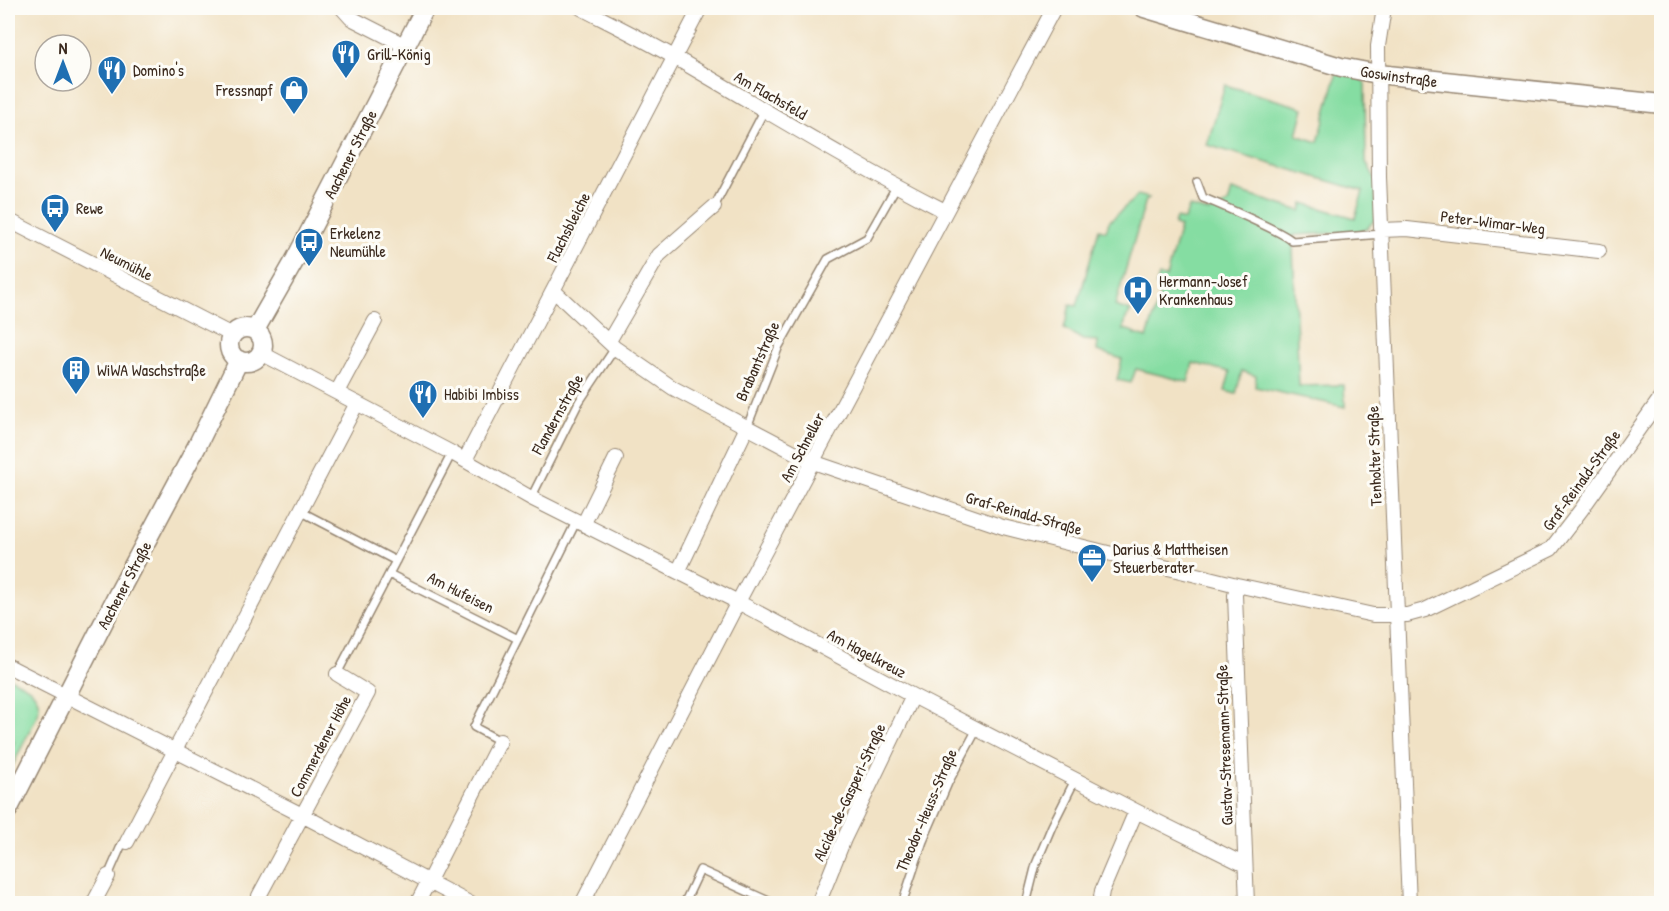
<svg xmlns="http://www.w3.org/2000/svg" width="1669" height="911" font-family="'Patrick Hand',sans-serif">
  <style>
    .green { fill: #85dda2; stroke: #608460; stroke-width: 1.5 }
    .lines { fill: none; stroke-linecap: round; stroke-linejoin: round }
    .lane-casing { stroke: #968672; stroke-width: 10 }
    .street-casing { stroke: #968672; stroke-width: 16 }
    .secondary-casing { stroke: #968672; stroke-width: 21 }
    .lane { stroke: #fff; stroke-width: 7 }
    .street { stroke: #fff; stroke-width: 14 }
    .secondary { stroke: #fff; stroke-width: 18 }
    .labels { text-anchor: middle; stroke-width: 6; stroke-linejoin: round; paint-order: stroke }
    .poi-label { font-size: 16px; fill: #3b2a1e; stroke: #fdfcf7; text-anchor: start }
    .street-label { font-size: 16px; fill: #3b2a1e; stroke: #fdfcf7 }
  </style>
  <rect width="100%" height="100%" fill="#fdfcf7"/>
  <filter id="ink" filterUnits="userSpaceOnUse"><feTurbulence type="fractalNoise" baseFrequency=".0167" numOctaves="2"/><feDisplacementMap in="SourceGraphic" scale="12" xChannelSelector="R" yChannelSelector="G"/><feConvolveMatrix kernelMatrix="1 2 1 2 8 2 1 2 1" color-interpolation-filters="sRGB"/></filter>
  <filter id="wash" filterUnits="userSpaceOnUse"><feTurbulence type="fractalNoise" baseFrequency=".008" numOctaves="4" result="noise"/><feDisplacementMap in="SourceGraphic" scale="24" xChannelSelector="R" yChannelSelector="G"/><feGaussianBlur stdDeviation="1.35" result="paint"/><feColorMatrix in="noise" values="0 0 0 0 0 0 0 0 0 0 0 0 0 0 0 0 0 1.4 0 .05"/><feComposite in="paint" operator="in"/></filter>
  <g filter="url(#wash)">
    <rect width="100%" height="100%" fill="#f1e2c5"/>
    <!-- green -->
    <path class="green" d="M 1337,72 L 1361,78 L 1365,84 L 1366,162 L 1376,180 L 1375,219 L 1367,229 L 1358,232 L 1294,235 L 1293,248 L 1299,386 L 1344,385 L 1345,407 L 1255,387 L 1256,376 L 1242,371 L 1236,394 L 1225,391 L 1230,372 L 1193,363 L 1188,382 L 1136,369 L 1131,383 L 1117,380 L 1122,359 L 1097,351 L 1098,341 L 1083,340 L 1064,329 L 1070,305 L 1077,306 L 1099,229 L 1106,231 L 1109,222 L 1138,195 L 1149,198 L 1146,200 L 1115,306 L 1131,311 L 1126,318 L 1123,331 L 1124,329 L 1134,332 L 1134,336 L 1135,334 L 1147,338 L 1162,288 L 1156,286 L 1159,276 L 1166,277 L 1180,227 L 1174,225 L 1176,218 L 1184,220 L 1189,207 L 1209,212 L 1228,204 L 1232,190 L 1301,211 L 1303,203 L 1355,218 L 1363,191 L 1207,145 L 1225,85 L 1304,108 L 1297,135 L 1318,142 Z
      M 8,677 C 25,686 43,691 38,714 L 8,775 L 8,754 L 14,742 L 8,739 L 10,728 L 8,727 Z"/>
  </g>
  <g filter="url(#ink)">
    <g class="lines">
      <!-- lane casing -->
      <g class="lane-casing">
        <path id="lane" d="M 1197,182 L 1203,198 C 1214,202 1287,234 1292,241 L 1382,234
          M 714,207 L 764,111
          M 747,427 L 779,346 L 828,259 L 867,238 L 896,187
          M 531,498 L 579,402 L 615,348
          M 300,511 L 396,561
          M 389,574 L 518,639
          M 337,674 L 452,453
          M 500,741 L 474,727 L 577,520
          M 108,876 L 122,844 L 127,842
          M 684,904 L 700,870 L 775,904
          M 902,904 L 923,841 L 948,783 L 977,729
          M 1026,904 L 1036,864 L 1052,826 L 1075,780"/>
      </g>
      <!-- street casing -->
      <g class="street-casing">
        <path id="street" d="M 342,8 L 351,18 L 406,46
          M 581,8 C 612,24 643,39 674,57 C 764,109 852,164 945,211
          M 1384,8 L 1378,46 L 1379,177 L 1409,904
          M 8,220 L 232,335
          M 1382,230 L 1407,229 L 1599,251
          M 554,291 L 615,348 L 673,388 L 813,462 L 1003,527 L 1237,585 L 1373,615 L 1407,615 L 1425,610 L 1551,549 L 1581,510 L 1662,396
          M 609,341 L 659,255 L 714,207
          M 261,353 L 452,453 L 531,498 L 738,602 L 913,696 L 1136,811 L 1245,865
          M 337,392 L 375,321
          M 465,460 L 700,8
          M 584,523 L 616,458
          M 678,572 L 747,427
          M 1237,585 L 1235,595 L 1247,904
          M 8,666 L 302,815 L 471,904
          M 127,842 L 357,403
          M 93,904 L 108,876
          M 261,904 L 259,896 L 368,693 L 337,674
          M 417,904 L 500,741
          M 582,904 L 738,602 L 1054,8
          M 818,904 L 844,839 L 913,696
          M 1100,904 L 1102,891 L 1136,811"/>
      </g>
      <!-- secondary casing -->
      <g class="secondary-casing">
        <path id="secondary" d="M 1144,8 L 1341,67 L 1378,74 L 1662,104
          M229 345a17 17 0 1 1 34 0a17 17 0 1 1-34 0Z
          M 255,330 L 295,260 L 425,8
          M 8,810 L 118,594 L 197,446 L 239,360"/>
      </g>
      <!-- lane -->
      <use href="#lane" class="lane"/>
      <!-- street -->
      <use href="#street" class="street"/>
      <!-- secondary -->
      <use href="#secondary" class="secondary"/>
    </g>
  </g>
  <!-- icons -->
  <defs>
    <g id="restaurant-pin" transform="scale(1.5)"><path d="M0 17L-7.5 6A9.5 9.5 0 1 1 7.5 6Z" fill="#1f6fb2" stroke="#fdfcf7"/><path d="M-5-6h1v4h1v-4h1v4h1v-4h1v5L-1.5 .5V6h-2V.5L-5-1ZM5-6V6H3V1.5H1.5Q1.5-4 5-6Z" fill="#fff"/></g>
    <g id="shop-pin" transform="scale(1.5)"><path d="M0 17L-7.5 6A9.5 9.5 0 1 1 7.5 6Z" fill="#1f6fb2" stroke="#fdfcf7"/><path d="M-5-2.5h2.3a2.7 3.5 0 0 1 5.4 0H5L5.5 6h-11ZM-1.5-2.5h3a1.5 2.3 0 0 0-3 0Z" fill="#fff"/></g>
    <g id="bus-pin" transform="scale(1.5)"><path d="M0 17L-7.5 6A9.5 9.5 0 1 1 7.5 6Z" fill="#1f6fb2" stroke="#fdfcf7"/><path d="M-5-6H5V4H4V6H2V4H-2V6H-4V4H-5ZM-3.5-4V0h7V-4ZM-3.5 1.2v1.5H-2V1.2ZM2 1.2v1.5H3.5V1.2Z" fill="#fff"/></g>
    <g id="hospital-pin" transform="scale(1.5)"><path d="M0 17L-7.5 6A9.5 9.5 0 1 1 7.5 6Z" fill="#1f6fb2" stroke="#fdfcf7"/><path d="M-5-5h3v3.5h4V-5h3V5h-3V1.5h-4V5h-3Z" fill="#fff"/></g>
    <g id="building-pin" transform="scale(1.5)"><path d="M0 17L-7.5 6A9.5 9.5 0 1 1 7.5 6Z" fill="#1f6fb2" stroke="#fdfcf7"/><path d="M-4-6H4V6H1V3H-1V6H-4ZM-2.5-4.3h1.7v1.8h-1.7ZM.8-4.3h1.7v1.8H.8ZM-2.5-1h1.7V.8h-1.7ZM.8-1h1.7V.8H.8Z" fill="#fff"/></g>
    <g id="office-pin" transform="scale(1.5)"><path d="M0 17L-7.5 6A9.5 9.5 0 1 1 7.5 6Z" fill="#1f6fb2" stroke="#fdfcf7"/><path d="M-6-3h4V-5.5h4V-3h4V5H-6ZM-1-4.5V-3h2v-1.5ZM-6 0V1H6V0Z" fill="#fff"/></g>
  </defs>
  <g fill-rule="evenodd">
    <use href="#restaurant-pin" x="346" y="54"/>
    <use href="#restaurant-pin" x="112" y="70"/>
    <use href="#shop-pin" x="294" y="90"/>
    <use href="#bus-pin" x="55" y="208"/>
    <use href="#bus-pin" x="309" y="242"/>
    <use href="#hospital-pin" x="1138" y="290"/>
    <use href="#building-pin" x="76" y="370"/>
    <use href="#restaurant-pin" x="423" y="394"/>
    <use href="#office-pin" x="1092" y="558"/>
  </g>
  <g class="labels">
    <!-- poi labels -->
    <g class="poi-label">
      <text x="367" y="60">Grill-König</text>
      <text x="133" y="76">Domino's</text>
      <text x="273" y="96" text-anchor="end">Fressnapf</text>
      <text x="76" y="214">Rewe</text>
      <text x="330" y="239">Erkelenz<tspan x="330" dy="18">Neumühle</tspan></text>
      <text x="1159" y="287">Hermann-Josef<tspan x="1159" dy="18">Krankenhaus</tspan></text>
      <text x="97" y="376">WiWA Waschstraße</text>
      <text x="444" y="400">Habibi Imbiss</text>
      <text x="1113" y="555">Darius &amp; Mattheisen<tspan x="1113" dy="18">Steuerberater</tspan></text>
    </g>
    <!-- street labels -->
    <g class="street-label">
      <text transform="translate(1399 76) rotate(8)" y="6">Goswinstraße</text>
      <text transform="translate(771 95) rotate(30)" y="6">Am Flachsfeld</text>
      <text transform="translate(350 154) rotate(-63)" y="6">Aachener Straße</text>
      <text transform="translate(1493 222) rotate(7)" y="6">Peter-Wimar-Weg</text>
      <text transform="translate(568 227) rotate(-63)" y="6">Flachsbleiche</text>
      <text transform="translate(127 263) rotate(27)" y="6">Neumühle</text>
      <text transform="translate(757 361) rotate(-66)" y="6">Brabantstraße</text>
      <text transform="translate(557 414) rotate(-61)" y="6">Flandernstraße</text>
      <text transform="translate(802 447) rotate(-62)" y="6">Am Schneller</text>
      <text transform="translate(1374 456) rotate(-92)" y="6">Tenholter Straße</text>
      <text transform="translate(1581 480) rotate(-54)" y="6">Graf-Reinald-Straße</text>
      <text transform="translate(1024 513) rotate(16)" y="6">Graf-Reinald-Straße</text>
      <text transform="translate(124 585) rotate(-62)" y="6">Aachener Straße</text>
      <text transform="translate(461 592) rotate(27)" y="6">Am Hufeisen</text>
      <text transform="translate(867 653) rotate(28)" y="6">Am Hagelkreuz</text>
      <text transform="translate(1224 745) rotate(-92)" y="6">Gustav-Stresemann-Straße</text>
      <text transform="translate(320 746) rotate(-62)" y="6">Commerdener Höhe</text>
      <text transform="translate(849 792) rotate(-65)" y="6">Alcide-de-Gasperi-Straße</text>
      <text transform="translate(926 810) rotate(-67)" y="6">Theodor-Heuss-Straße</text>
    </g>
  </g>
  <!-- margin -->
  <rect width="1669" height="911" fill="none" stroke="#fdfcf7" stroke-width="30"/>
  <!-- north arrow -->
  <g transform="translate(63 63)"><circle r="28" fill="#fdfcf7" stroke="#afa8a0" stroke-width="1.5"/>
  <path d="M0-4.5L10 22L0 15L-10 22Z" fill="#1f6fb2"/>
  <text y="-9" font-size="16" font-weight="bold" text-anchor="middle" fill="#3b2a1e">N</text>
  </g>
</svg>
